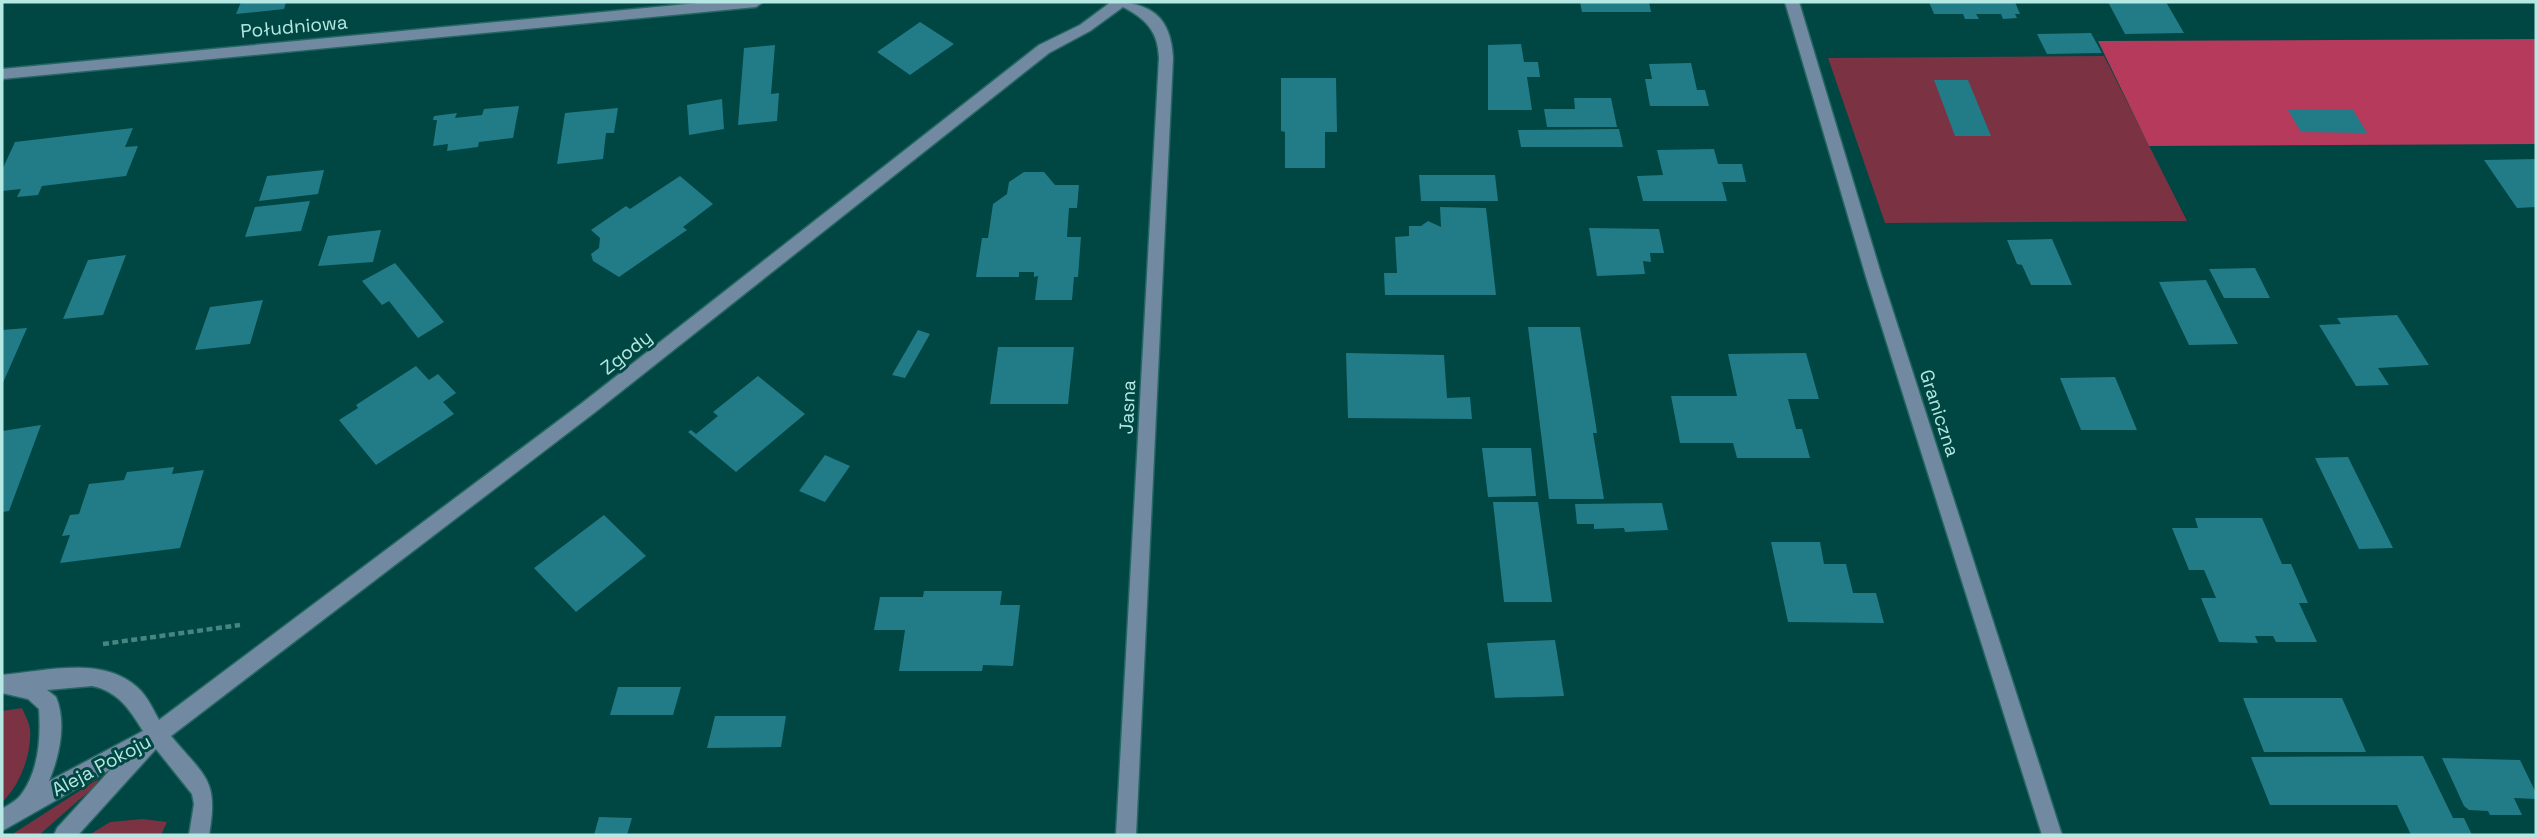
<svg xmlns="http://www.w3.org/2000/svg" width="2538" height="837" font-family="'Space Grotesk',sans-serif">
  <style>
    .green { fill: #7b3243 }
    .forest { fill: #b53a5c }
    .building { fill: #217c88 }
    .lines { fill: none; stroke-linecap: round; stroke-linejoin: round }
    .minor-casing { stroke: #246662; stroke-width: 3 }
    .path { stroke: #478581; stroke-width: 4.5; stroke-dasharray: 6 3.5; stroke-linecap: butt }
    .minor { fill: #718aa2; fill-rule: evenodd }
    .labels { text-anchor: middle; stroke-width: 6; stroke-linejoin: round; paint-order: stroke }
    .street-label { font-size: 19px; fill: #b5e8e2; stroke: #004642 }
  </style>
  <rect width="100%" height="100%" fill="#004642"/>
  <!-- green -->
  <path class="green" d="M 2104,56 L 2187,221 L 1885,223 L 1828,58 Z
    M 22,708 C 25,715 29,722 30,729 C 32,753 20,786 2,802 L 2,711 Z
    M 98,779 L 96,785 L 39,835 L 11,835 Z
    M 142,819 L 167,822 L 161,835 L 89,835 L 110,822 Z"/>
  <!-- forest -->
  <path class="forest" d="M 2536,39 L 2536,144 L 2149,146 L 2098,41 Z"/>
  <!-- building -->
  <path class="building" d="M 241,2 L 286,2 L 284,9 L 236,14 Z
    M 1580,2 L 1649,2 L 1651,12 L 1582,12 Z
    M 1929,2 L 2015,2 L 2020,14 L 2015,14 L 2017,18 L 2003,19 L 2001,14 L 1976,14 L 1979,19 L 1965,19 L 1963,14 L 1934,14 Z
    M 2108,2 L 2166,2 L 2184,33 L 2125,34 Z
    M 920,22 L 954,44 L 910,75 L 877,52 Z
    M 2091,33 L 2102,53 L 2047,54 L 2037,34 Z
    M 1521,44 L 1524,62 L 1538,62 L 1540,77 L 1527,77 L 1532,110 L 1488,110 L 1488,45 Z
    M 775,45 L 771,94 L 779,93 L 777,121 L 738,125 L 744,48 Z
    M 1691,63 L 1697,90 L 1705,90 L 1709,106 L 1650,106 L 1645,79 L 1652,79 L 1649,64 Z
    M 1281,78 L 1336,78 L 1337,132 L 1325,132 L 1325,168 L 1285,168 L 1285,132 L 1281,131 Z
    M 1934,80 L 1968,80 L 1991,136 L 1955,136 Z
    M 1574,98 L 1611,98 L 1617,127 L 1547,127 L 1544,109 L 1575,109 Z
    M 722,99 L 724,129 L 689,135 L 687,105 Z
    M 519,106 L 513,138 L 479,142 L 478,147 L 447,151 L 448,144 L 433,146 L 437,120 L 433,120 L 434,116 L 457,113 L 455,118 L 482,115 L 484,109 Z
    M 618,108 L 614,133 L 606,133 L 603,159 L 557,164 L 565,113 Z
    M 2288,110 L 2353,110 L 2367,133 L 2301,132 Z
    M 133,128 L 125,147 L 138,146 L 126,176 L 42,186 L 38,195 L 17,197 L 21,189 L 2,191 L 2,170 L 15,142 Z
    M 1619,129 L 1623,147 L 1521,147 L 1518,130 Z
    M 1714,149 L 1718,164 L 1742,164 L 1746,182 L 1722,182 L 1727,201 L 1643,201 L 1637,176 L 1663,175 L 1657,150 Z
    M 2536,159 L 2536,207 L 2517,208 L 2484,160 Z
    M 324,170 L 318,194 L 259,201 L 267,176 Z
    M 1024,172 L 1044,172 L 1055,185 L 1079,185 L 1077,208 L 1069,208 L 1067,237 L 1081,237 L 1078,277 L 1074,277 L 1072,300 L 1035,300 L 1038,276 L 1034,277 L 1034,272 L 1019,272 L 1019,277 L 976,277 L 982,238 L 988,238 L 993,204 L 1007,194 L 1009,182 Z
    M 1419,175 L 1495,175 L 1498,201 L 1421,201 Z
    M 680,176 L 713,204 L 683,227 L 687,230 L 619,277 L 593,261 L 591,254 L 599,248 L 600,238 L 591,230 L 626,206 L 630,209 Z
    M 310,201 L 301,231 L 245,237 L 255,207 Z
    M 1440,207 L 1486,208 L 1496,295 L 1385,295 L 1384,273 L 1397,273 L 1395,237 L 1409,236 L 1409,226 L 1421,226 L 1428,221 L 1441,227 Z
    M 1589,228 L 1659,229 L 1664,253 L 1650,253 L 1651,262 L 1643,261 L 1645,274 L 1597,276 Z
    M 381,230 L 373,262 L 318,266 L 328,236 Z
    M 2052,239 L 2072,285 L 2031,285 L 2022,265 L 2017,264 L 2007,240 Z
    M 126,255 L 103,315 L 63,319 L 88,260 Z
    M 395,263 L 444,322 L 418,338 L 389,301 L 382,305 L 362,281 Z
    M 2255,268 L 2270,298 L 2224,298 L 2209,269 Z
    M 2206,280 L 2238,344 L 2189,345 L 2159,282 Z
    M 263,300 L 250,344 L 195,350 L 210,307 Z
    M 2397,315 L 2429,365 L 2378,368 L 2389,385 L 2356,386 L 2319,325 L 2341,324 L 2337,318 Z
    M 1528,327 L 1580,327 L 1596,426 L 1597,433 L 1593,433 L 1604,499 L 1549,499 Z
    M 27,328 L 2,385 L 2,330 Z
    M 918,330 L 930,334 L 905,378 L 892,375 Z
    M 998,347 L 1074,347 L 1068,404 L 990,404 Z
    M 1346,353 L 1444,355 L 1447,398 L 1470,397 L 1472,419 L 1348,418 Z
    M 1806,353 L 1819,399 L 1788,399 L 1796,429 L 1802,429 L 1810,458 L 1737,458 L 1733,443 L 1680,443 L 1671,396 L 1737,396 L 1728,354 Z
    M 416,366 L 429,380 L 438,374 L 456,393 L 443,402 L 454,414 L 376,465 L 339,420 L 358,408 L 356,405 Z
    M 758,376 L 805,414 L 736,472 L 688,432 L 691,430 L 696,434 L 718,416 L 713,412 Z
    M 2115,377 L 2137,430 L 2081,430 L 2060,378 Z
    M 41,425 L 9,511 L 2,512 L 2,431 Z
    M 1482,448 L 1531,448 L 1536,496 L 1488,497 Z
    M 825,455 L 850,466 L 825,502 L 799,491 Z
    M 2348,457 L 2393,548 L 2359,549 L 2315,458 Z
    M 174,467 L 172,474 L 204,470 L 180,548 L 60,563 L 70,535 L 62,536 L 70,515 L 79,514 L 89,484 L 124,480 L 127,472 Z
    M 1493,502 L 1538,502 L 1552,602 L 1504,602 Z
    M 1662,503 L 1668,530 L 1625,532 L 1624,528 L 1594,529 L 1594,524 L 1577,524 L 1575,504 Z
    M 604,515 L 646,556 L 576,612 L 534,568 Z
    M 2195,518 L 2262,518 L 2282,564 L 2291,564 L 2308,603 L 2299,603 L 2317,642 L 2276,642 L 2273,636 L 2255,636 L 2258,643 L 2219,642 L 2201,598 L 2216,598 L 2204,570 L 2189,570 L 2172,528 L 2198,528 Z
    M 1771,542 L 1820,542 L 1824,564 L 1846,564 L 1853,593 L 1876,593 L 1884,623 L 1788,622 Z
    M 924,591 L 1002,591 L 1000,605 L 1020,605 L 1013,666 L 983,665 L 982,671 L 899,671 L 905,630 L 874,630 L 880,597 L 923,597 Z
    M 1555,640 L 1564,696 L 1495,698 L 1487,643 Z
    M 618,687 L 681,687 L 673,715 L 610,715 Z
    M 2243,698 L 2342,698 L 2366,752 L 2264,752 Z
    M 715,716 L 786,716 L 781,747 L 707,748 Z
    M 2423,756 L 2453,818 L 2464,818 L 2472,835 L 2411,835 L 2397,805 L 2270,805 L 2251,757 Z
    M 2442,758 L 2520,760 L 2536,793 L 2536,799 L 2514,798 L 2522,815 L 2490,815 L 2488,811 L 2469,810 L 2464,806 Z
    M 599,817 L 632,818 L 627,835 L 594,835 Z"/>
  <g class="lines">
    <!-- minor casing -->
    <g class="minor-casing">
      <path id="minor" d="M 709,2 L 763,2 L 756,7 L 2,79 L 2,69 Z
        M 1111,2 C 1150,2 1171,16 1173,58 L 1136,835 L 1116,835 L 1159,58 C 1158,31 1146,19 1123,7 L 1090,31 L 1049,53 L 594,413 L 171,736 C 205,777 219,779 209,835 L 189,835 L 194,804 L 192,794 L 156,749 L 78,835 L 54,835 L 57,828 L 111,769 L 2,831 L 2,809 C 8,805 16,801 20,796 C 39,772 41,737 39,709 L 28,699 L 2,693 L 2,675 C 46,671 108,654 142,692 C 149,700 154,711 159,720 L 582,403 L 1039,45 L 1080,25 ZM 92,686 C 118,691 130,710 143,731 L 49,781 C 59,757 67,723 56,697 L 47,690 Z
        M 1785,2 L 1799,2 L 1882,277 L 2062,835 L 2042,835 L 1866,277 Z"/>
    </g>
    <!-- path -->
    <path class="path" d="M 103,644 L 240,625"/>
    <!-- minor -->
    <use href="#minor" class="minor"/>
  </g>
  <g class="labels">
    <!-- street labels -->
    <g class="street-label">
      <text transform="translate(294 26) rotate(-5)" y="7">Południowa</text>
      <text transform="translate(626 352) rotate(-38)" y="7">Zgody</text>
      <text transform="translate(1127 407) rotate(-87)" y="7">Jasna</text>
      <text transform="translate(1940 413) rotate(72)" y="7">Graniczna</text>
      <text transform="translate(101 765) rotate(-28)" y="7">Aleja Pokoju</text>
    </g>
  </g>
  <!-- border -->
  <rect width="2538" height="837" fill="none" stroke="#b5e8e2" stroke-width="7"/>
</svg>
